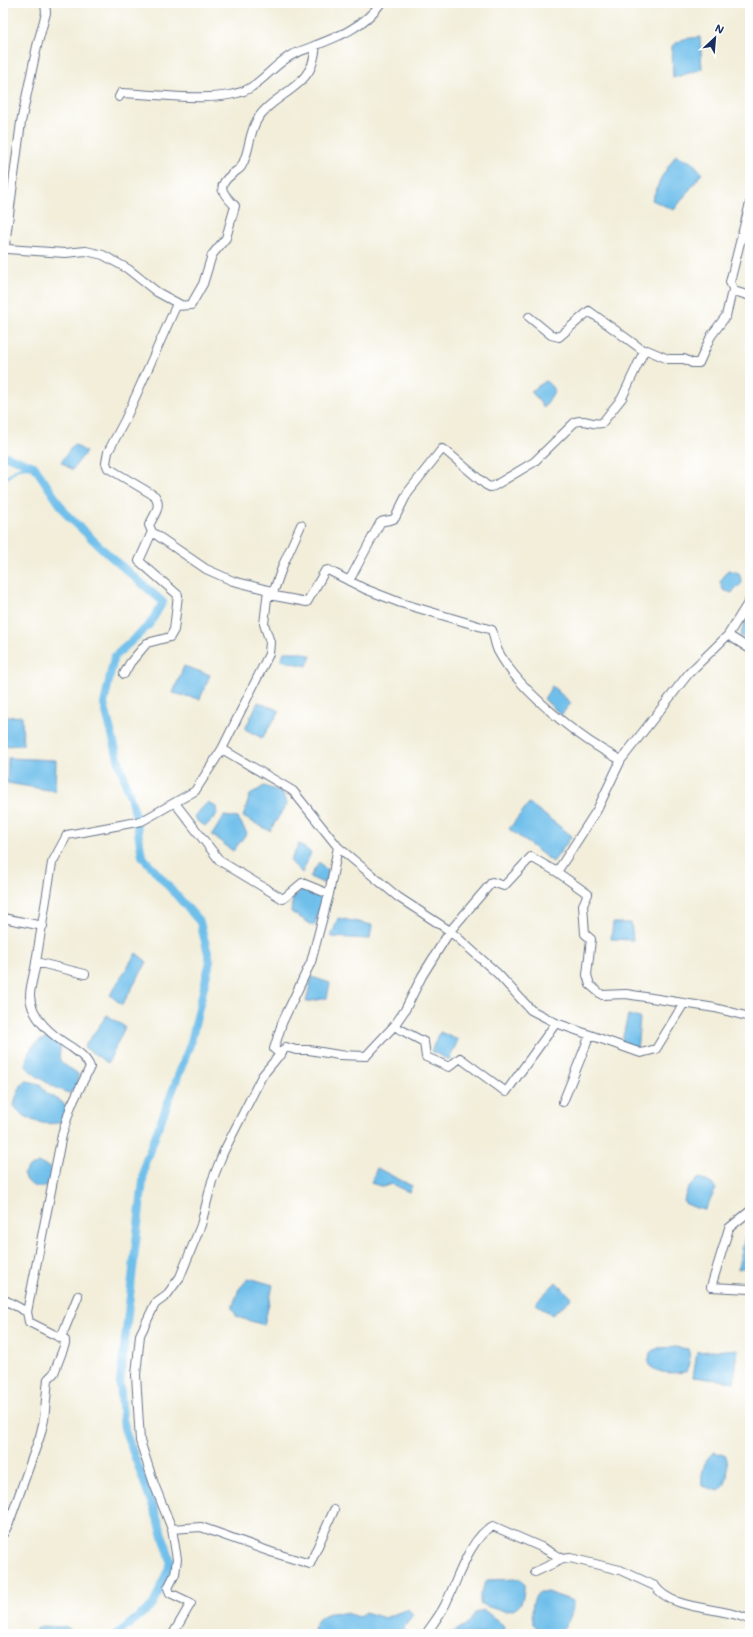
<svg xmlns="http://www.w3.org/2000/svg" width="753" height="1637" font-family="Mali,sans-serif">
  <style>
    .water { fill: #70bfeb; stroke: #4677a4 }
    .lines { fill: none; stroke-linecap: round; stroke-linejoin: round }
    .stream { stroke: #70bfeb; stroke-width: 2.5 }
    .canal { stroke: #70bfeb; stroke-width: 8 }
    .street-casing { stroke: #667289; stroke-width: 10 }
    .street { stroke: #fff; stroke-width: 8 }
  </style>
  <rect width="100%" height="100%" fill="#fff"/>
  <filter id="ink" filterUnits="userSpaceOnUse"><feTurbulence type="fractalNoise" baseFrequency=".025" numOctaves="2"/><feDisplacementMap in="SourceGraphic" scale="8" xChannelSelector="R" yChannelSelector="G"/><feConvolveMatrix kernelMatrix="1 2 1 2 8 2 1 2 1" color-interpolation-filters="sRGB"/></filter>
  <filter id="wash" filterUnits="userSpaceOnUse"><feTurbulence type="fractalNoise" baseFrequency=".012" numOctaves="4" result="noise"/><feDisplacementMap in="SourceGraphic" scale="16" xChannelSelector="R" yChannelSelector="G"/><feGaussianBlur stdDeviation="0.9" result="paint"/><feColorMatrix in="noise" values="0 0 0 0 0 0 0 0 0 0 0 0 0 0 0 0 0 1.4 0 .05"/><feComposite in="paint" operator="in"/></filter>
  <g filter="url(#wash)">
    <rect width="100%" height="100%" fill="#f2eeda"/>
    <!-- water -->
    <path class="water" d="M 700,37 L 702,69 L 673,78 L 672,46 L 683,39 Z
      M 676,155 L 693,163 L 702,173 L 674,210 L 652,200 L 661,178 Z
      M 546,381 L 555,390 L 544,408 L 531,391 Z
      M 74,444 L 86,452 L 72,470 L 61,462 Z
      M 728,570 L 739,573 L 742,583 L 732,593 L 723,590 L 720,582 Z
      M 750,607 L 750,640 L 740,636 Z
      M 284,652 L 301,652 L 311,656 L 307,666 L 281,660 Z
      M 184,666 L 210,675 L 200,699 L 173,693 Z
      M 552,686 L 571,703 L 561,715 L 544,699 Z
      M 258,702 L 280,711 L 262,738 L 245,729 Z
      M 22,716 L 23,745 L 3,746 L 3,717 Z
      M 8,758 L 56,760 L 55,791 L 7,783 Z
      M 264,786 L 281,792 L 287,803 L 270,831 L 243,817 L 250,795 Z
      M 208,802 L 216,807 L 217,815 L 206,826 L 198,822 L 194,816 Z
      M 529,803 L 572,836 L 553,862 L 509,829 Z
      M 224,816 L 238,818 L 247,833 L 233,851 L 212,835 Z
      M 299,844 L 311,853 L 302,873 L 290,861 Z
      M 319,862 L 330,873 L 325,884 L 310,877 Z
      M 302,889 L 325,896 L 314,926 L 291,912 L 293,898 Z
      M 338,918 L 372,925 L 370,939 L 331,937 Z
      M 613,923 L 631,923 L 633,940 L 611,939 Z
      M 136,953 L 147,962 L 122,1005 L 110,995 Z
      M 312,977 L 330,983 L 327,998 L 306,1002 Z
      M 107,1015 L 125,1027 L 108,1063 L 84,1047 Z
      M 628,1015 L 640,1018 L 637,1050 L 621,1045 Z
      M 440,1032 L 458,1040 L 449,1060 L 431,1051 Z
      M 48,1038 C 69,1043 56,1051 60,1060 C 63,1066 73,1069 78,1074 L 78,1084 L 70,1093 C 60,1092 31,1074 26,1066 C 25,1053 35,1040 48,1038 Z
      M 27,1081 L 40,1084 L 47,1094 L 61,1101 L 67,1108 L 61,1122 C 44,1127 25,1120 14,1106 C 15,1098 19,1090 23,1082 Z
      M 39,1163 L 49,1167 L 53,1174 L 48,1186 C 35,1190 29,1185 23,1174 L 29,1167 Z
      M 377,1168 L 412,1186 L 409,1192 L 391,1184 L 383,1187 L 371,1183 Z
      M 700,1178 L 712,1184 L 716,1189 L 705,1210 L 696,1208 L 684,1203 C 684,1192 691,1183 700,1178 Z
      M 745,1236 L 750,1237 L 750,1266 L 738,1269 Z
      M 249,1278 L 273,1285 L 264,1325 L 237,1317 L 232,1308 L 239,1289 Z
      M 556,1282 L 572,1298 L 552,1315 L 535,1303 Z
      M 675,1347 L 688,1349 C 691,1356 689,1365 686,1372 C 673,1373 658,1375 648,1364 L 650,1353 L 658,1348 Z
      M 738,1349 L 734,1382 L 693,1377 L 697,1352 Z
      M 715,1452 L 726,1456 C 729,1465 729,1485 719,1491 L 702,1486 C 701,1474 703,1458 715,1452 Z
      M 520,1579 L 524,1584 C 525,1618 503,1614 480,1603 L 480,1594 L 487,1580 Z
      M 540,1592 L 547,1592 L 573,1601 C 574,1612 567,1628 557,1633 L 538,1629 L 533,1624 C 532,1613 530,1599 540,1592 Z
      M 407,1609 L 413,1614 L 400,1634 L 312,1634 C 316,1608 341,1610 359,1617 L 365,1612 L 385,1618 Z
      M 484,1610 L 503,1625 L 505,1634 L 450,1634 L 469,1623 L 475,1613 Z
      M 42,1626 L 64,1627 L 69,1629 L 70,1634 L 33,1634 L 36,1629 Z"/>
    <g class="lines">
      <!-- stream -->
      <path class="stream" d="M 3,481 L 18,468 L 34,466"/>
      <!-- canal -->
      <path class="canal" d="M 3,455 L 34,466 L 67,515 L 110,556 L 163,602 L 149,625 L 114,657 L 104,704 L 119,762 L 135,813 L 142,856 L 200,922 L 210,961 L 191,1042 L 145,1163 L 120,1384 L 124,1428 L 159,1523 L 171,1562 L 153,1605 L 117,1634"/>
    </g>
  </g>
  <g filter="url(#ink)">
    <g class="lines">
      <!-- street casing -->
      <g class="street-casing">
        <path id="street" d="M 45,3 L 46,13 L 37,46 L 21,122 L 5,245 L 7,249 L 65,253 L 86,251 L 103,255 L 128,269 L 157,292 L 179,304
          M 119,97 L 121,93 C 153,94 221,104 248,89 C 265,80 278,60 296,53 C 328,40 360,32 381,3
          M 750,203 L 730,282 L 734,291 L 750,296
          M 529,317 L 551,335 L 559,337 L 589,311 L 644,351
          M 152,532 L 149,525 C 154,516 162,506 155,496 L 108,468 L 106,463 L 108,452 L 125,420 L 176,306 L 191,305 L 203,284 L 212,255 L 226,238 L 235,206 C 224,194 215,188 231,175 C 234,172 239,170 241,167 C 250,153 248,135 257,120 C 269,99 298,91 310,69 C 314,62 315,53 316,45
          M 349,581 L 380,523 C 384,519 390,522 395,518 L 408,492 L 442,449 L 446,451 L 486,485 L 490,487 L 494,486 L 534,462 L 575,422 C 586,418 593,426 602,423 L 622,398 L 644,351 L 647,350 L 668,359 L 684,359 L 692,363 L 699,363 L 711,336 L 726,316 L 731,295 L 734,291
          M 269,595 L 307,602 L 325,571 L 328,570 L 365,589 L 401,603 L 492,630 C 494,636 495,645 498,651 C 519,691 581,740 621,760
          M 272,596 L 283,565 L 301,525
          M 750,600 L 728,635 L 750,649
          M 222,749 L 293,791 L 338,847
          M 175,803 L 220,861 L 283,899 L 302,883 L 329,894 L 338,847 L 398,897 L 450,931 L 498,974 L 531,1010 L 556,1023
          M 557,872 L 588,894 L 583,905 L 585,934 L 591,939 L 587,975 L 590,985 L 602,995 L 626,994 L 715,1008 L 750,1017
          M 3,918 L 43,926
          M 36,962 L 52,863 L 67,835 L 142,821 L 195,791 L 222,749 L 269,654 L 270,642 L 264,624 L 268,590 L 233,581 L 206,569 L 152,532 L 139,561 L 178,595 L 174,630 L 170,637 L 147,643 L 130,663 L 124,674
          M 394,1026 L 424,1042 L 426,1057 L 449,1067 L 460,1058 L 506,1092 L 556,1023 L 641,1053 L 656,1049 L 684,1003
          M 281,1055 L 274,1049 L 282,1023 L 311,962 L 329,894
          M 563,1102 L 590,1035
          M 750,1211 L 729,1228 L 711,1287 L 750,1289
          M 3,1299 L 27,1312
          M 61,1338 L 78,1296
          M 172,1529 L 201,1527 L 271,1552 L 310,1564 L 334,1510
          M 3,1534 L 9,1523 L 40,1436 L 44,1420 L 48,1379 L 54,1373 L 65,1344 L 65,1340 L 29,1322 L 27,1312 L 62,1135 L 71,1106 L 90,1067 C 87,1058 78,1052 71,1047 C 53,1036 31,1019 30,996 C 30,985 35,972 36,962 L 85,974
          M 535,1572 L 563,1559 L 570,1558 L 620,1570 L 655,1586 C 673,1612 723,1606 750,1620
          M 173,1634 L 191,1603 L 170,1593 L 168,1588 L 175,1574 L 177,1559 L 172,1529 L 154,1484 L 140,1441 L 136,1375 L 140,1335 L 155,1304 L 166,1296 L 180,1277 L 201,1225 L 212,1181 L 223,1153 L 262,1076 L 286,1047 L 296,1050 L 309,1050 L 339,1055 L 366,1056 L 394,1026 L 405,1010 L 422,976 L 450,931 L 492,882 L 504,886 L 531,857 L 557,872 L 597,810 L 621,760 L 689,673 L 728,635
          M 426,1634 C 432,1625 440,1615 445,1605 C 456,1584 470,1536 493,1526 L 541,1547 L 563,1559"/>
      </g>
      <!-- street -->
      <use href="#street" class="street"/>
    </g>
  </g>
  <!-- margin -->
  <rect width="753" height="1637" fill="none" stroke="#fff" stroke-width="16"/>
  <!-- north arrow -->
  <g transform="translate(715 38) rotate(26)" stroke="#ffffff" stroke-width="3" paint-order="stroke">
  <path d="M0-3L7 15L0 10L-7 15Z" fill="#1b2f5e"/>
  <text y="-6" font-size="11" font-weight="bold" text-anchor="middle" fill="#1b2f5e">N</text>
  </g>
</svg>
